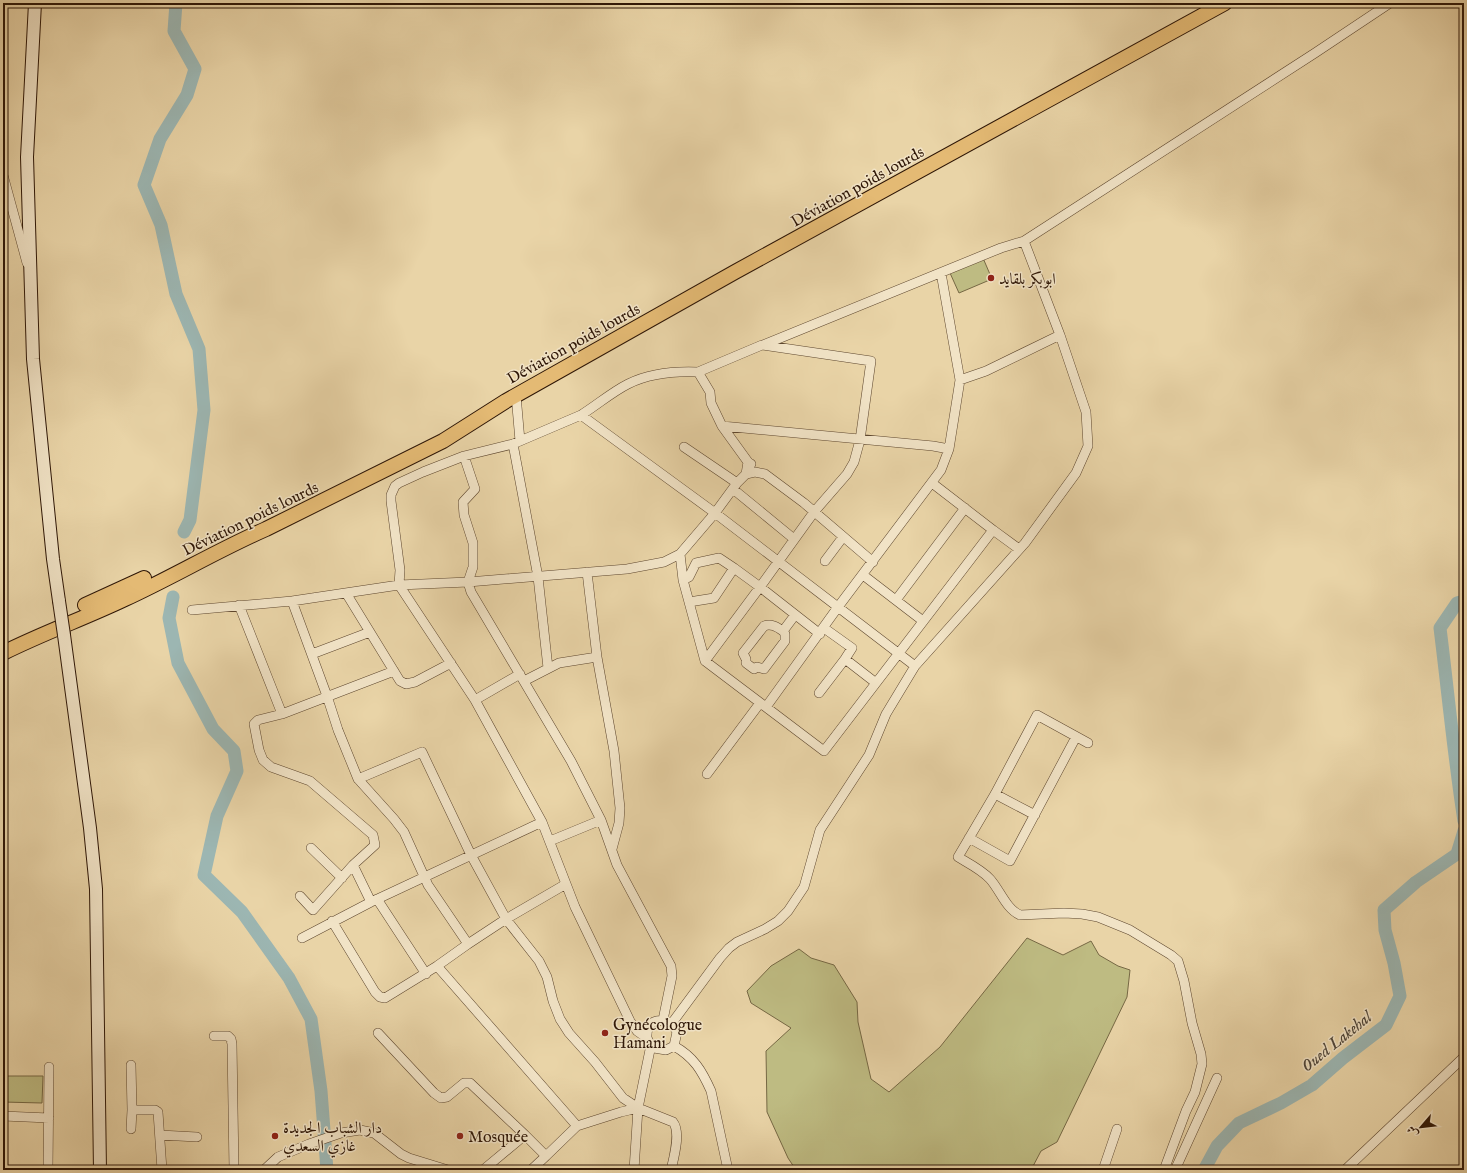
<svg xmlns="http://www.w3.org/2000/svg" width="1467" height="1173" font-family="'IM FELL English',Amiri,serif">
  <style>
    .green { fill: #bebb82; stroke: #766844 }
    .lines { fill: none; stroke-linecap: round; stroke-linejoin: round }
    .river { stroke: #9cb6b2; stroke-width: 13 }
    .street-casing { stroke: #5d462e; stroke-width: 10 }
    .secondary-casing { stroke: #2e1606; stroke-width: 14 }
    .primary-casing { stroke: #2e1606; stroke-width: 16 }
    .street { stroke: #f1e3c6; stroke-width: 9 }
    .secondary { stroke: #f1e3c6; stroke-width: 12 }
    .primary { stroke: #e4ba74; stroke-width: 14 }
    .secondary-bridge-casing { stroke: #2e1606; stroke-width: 14; stroke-linecap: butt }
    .secondary-bridge { stroke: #f1e3c6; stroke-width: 12 }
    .poi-dot { fill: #8f2418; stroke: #f1e3c6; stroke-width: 1.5 }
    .labels { text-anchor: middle; stroke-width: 3; stroke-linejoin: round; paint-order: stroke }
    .street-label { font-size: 16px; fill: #2e1606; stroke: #f1e3c6 }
    .poi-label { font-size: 16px; fill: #2e1606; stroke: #f1e3c6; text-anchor: start }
    .water-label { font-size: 17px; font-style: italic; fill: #4f463a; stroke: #f1e3c6 }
  </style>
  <rect width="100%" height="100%" fill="#e9d4a7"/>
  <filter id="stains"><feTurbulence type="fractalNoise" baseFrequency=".005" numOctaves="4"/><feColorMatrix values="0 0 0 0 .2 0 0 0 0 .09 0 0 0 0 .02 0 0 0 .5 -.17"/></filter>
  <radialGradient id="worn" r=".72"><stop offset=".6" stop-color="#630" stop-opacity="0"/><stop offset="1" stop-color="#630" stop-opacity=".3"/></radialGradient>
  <!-- green -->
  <path class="green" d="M 983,258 L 992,279 L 959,293 L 950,273 Z
    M 1027,938 L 1063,955 L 1091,941 L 1099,955 L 1118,966 L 1130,970 L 1127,997 L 1057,1142 L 1041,1151 L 1031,1170 L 796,1170 L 788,1158 L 767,1112 L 766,1051 L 791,1028 L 751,1003 L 747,991 L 771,966 L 799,949 L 811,958 L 834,965 L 857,1002 L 858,1022 L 871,1079 L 889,1092 L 940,1047 Z
    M 3,1076 L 43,1076 L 42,1103 L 3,1102 Z"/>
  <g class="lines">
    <!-- river -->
    <path class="river" d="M 176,3 L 174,31 L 195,69 L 187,95 L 160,139 L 144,185 L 161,225 L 176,294 L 199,349 L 204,410 L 190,520 L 184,532
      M 173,597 L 169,618 L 178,663 L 213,729 L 234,751 L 237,771 L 217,816 L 204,875 L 242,912 L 289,978 L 311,1019 L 321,1091 L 327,1170
      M 1464,601 L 1457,603 L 1440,628 C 1448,692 1454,757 1464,821
      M 1204,1170 L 1217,1146 L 1239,1123 L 1281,1103 L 1312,1085 L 1343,1058 L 1386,1025 L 1400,996 L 1394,963 L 1385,930 L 1384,910 L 1416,882 L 1457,854 L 1464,831"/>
    <!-- street casing -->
    <g class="street-casing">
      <path id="street" d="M 3,175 L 27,263
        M 941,273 L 960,380 L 949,449
        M 763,345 L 1001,248 L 1024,241
        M 698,372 L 762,345 L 871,361 L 860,440 L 854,462 L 847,474 L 814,512 L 760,587 L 734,568
        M 960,380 L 986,371 L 1060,335
        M 516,395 L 520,441
        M 581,415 C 597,405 612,392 628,384 C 650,373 674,371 698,372 L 710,392 L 711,403 L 722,426 L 933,446 L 949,449 L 941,470 L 838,607 L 766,707
        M 722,426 L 748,462 L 751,464
        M 513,444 L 538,577 L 548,668
        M 684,447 L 737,483 L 746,474 L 748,462
        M 464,456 L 475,489 L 463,502 L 464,515 L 473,543 L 473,567 L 468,582 L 471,592 L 571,761 L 601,820 L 617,865 L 671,966 L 672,976 L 663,1020
        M 746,474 L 755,472 L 765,474 L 804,503 L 873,562
        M 737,483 L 715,513 L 680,554 L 683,580 L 705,661 L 760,587 L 820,634
        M 733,489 L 794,539
        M 993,530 L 1019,549
        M 825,561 L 843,537
        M 587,572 L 597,657 L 614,751 L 620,808 L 619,823 L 612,849
        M 863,575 L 923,621
        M 683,580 L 689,577 L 696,563 L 719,558 L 734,568 L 714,598 L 689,602
        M 346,593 L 400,681 L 406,684 L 415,682 L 451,663
        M 896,600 L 965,508
        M 292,601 L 327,696 L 338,730 L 358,779 L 394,819 L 404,832 L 428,885 L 468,944
        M 239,605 L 282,714
        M 192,610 L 292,601 L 399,585 L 468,582 L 627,569 L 664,562 L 680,554
        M 824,628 L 852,648 L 845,659
        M 783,631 C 777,627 771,623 764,626 L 743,653 L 746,659 L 746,663 L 754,669 L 757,667 L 764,669 L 785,641 L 785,634 L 783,631 L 795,615
        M 312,654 L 370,632
        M 705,661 L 824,751 L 993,530 L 932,483
        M 524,681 L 559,663 L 597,657
        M 819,693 L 845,659 L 876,683
        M 475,700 L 520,674
        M 1088,743 L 1037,715 L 995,794 L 958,857 C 968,863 982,870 990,879 C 1000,890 1006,909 1020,915 L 1064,913 L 1082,914 L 1098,917 L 1130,930 L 1171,955 L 1178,961 L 1184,981 L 1192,1023 L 1201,1054 L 1202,1064 L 1195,1092 L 1186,1111 L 1164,1170
        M 707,774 L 760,703
        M 358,779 L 422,752 L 471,855 L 506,919 L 539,961 L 547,977 L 553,1001 L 560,1019 L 569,1033 L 595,1062 L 623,1098 L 638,1108 L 673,1122 C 681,1132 674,1157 671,1170
        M 995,794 L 1035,815
        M 969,838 L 1010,861 L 1076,737
        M 550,841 L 601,820
        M 311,848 L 342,878
        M 353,865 L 371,902
        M 300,896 L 313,910 L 353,865 L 375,845 L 373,835 L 310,781 L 271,767 L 263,760 L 259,750 L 254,724 L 258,720 L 282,714 L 394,671
        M 377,899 L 426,974
        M 332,921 L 375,992 L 380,997 L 385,998 L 437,966 L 468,944 L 506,919 L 566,884
        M 302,938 L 371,902 L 542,822
        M 437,966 L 577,1126
        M 672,1023 L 720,958 L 729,948 L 737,942 L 765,929 L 778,921 L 788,911 L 804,887 L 820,830 L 869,755 L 886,714 L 915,666 L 1025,543 L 1076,473 L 1088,446 L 1086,412 L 1060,335 L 1024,241 L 1315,53 L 1390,3
        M 378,1033 L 434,1093 L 441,1098 L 447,1097 L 464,1083 L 470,1083 L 525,1135
        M 214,1036 L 228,1036 L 231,1039 L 232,1044 L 234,1170
        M 647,1038 C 646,1020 658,1018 672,1023 L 677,1032 L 674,1046 L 666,1050 L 654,1048 L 649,1042 L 647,1038 L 637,1031 L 630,1021 L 575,907 L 542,822 L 475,700 L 399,585 L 400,570 L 391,501 L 391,495 L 395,486 L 399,483 L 423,472 L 464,456 L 513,444 L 581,415 L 715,513 L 915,666
        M 674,1046 C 694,1057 702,1071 711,1091 L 728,1170
        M 131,1065 L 132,1110 L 131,1129
        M 638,1108 L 651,1045
        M 132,1110 L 155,1110 L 158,1112 L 162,1170
        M 3,1116 L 49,1118
        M 160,1135 L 197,1137
        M 546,1156 L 577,1126 L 621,1112 L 638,1108 L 634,1170
        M 48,1170 L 49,1067
        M 264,1170 L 278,1157 L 309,1144 L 341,1133 L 360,1130 L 374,1133 L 401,1154 L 409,1158 L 448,1170
        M 483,1170 L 525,1135 L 546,1156 L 531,1170
        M 1103,1170 L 1117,1129
        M 1175,1170 L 1217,1078
        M 1345,1170 L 1464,1057"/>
    </g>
    <!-- secondary casing -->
    <g class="secondary-casing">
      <path id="secondary" d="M 35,3 L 27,157 L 33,359 L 53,559 L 59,601
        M 64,635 L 90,828 L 96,889 L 100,1170"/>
    </g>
    <!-- primary casing -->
    <g class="primary-casing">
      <path id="primary" d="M 85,605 L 144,578
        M 3,653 C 43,633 85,618 125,599 C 173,577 218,550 266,529 L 443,441 L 506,401 L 735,272 L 1225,3"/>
    </g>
    <!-- street -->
    <use href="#street" class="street"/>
    <!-- secondary -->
    <use href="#secondary" class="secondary"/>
    <!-- primary -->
    <use href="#primary" class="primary"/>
    <!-- secondary-bridge casing -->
    <g class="secondary-bridge-casing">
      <path id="secondary-bridge" d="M 59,601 L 64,635"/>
    </g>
    <!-- secondary-bridge -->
    <use href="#secondary-bridge" class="secondary-bridge"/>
  </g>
  <!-- markers -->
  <g class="poi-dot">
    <circle cx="991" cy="278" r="4"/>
    <circle cx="605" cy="1033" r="4"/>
    <circle cx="275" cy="1136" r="4"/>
    <circle cx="460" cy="1136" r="4"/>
  </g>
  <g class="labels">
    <!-- street labels -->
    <g class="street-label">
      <text transform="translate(857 186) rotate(-29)" y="6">Déviation poids lourds</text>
      <text transform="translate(573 343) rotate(-29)" y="6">Déviation poids lourds</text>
      <text transform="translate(250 518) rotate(-26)" y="6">Déviation poids lourds</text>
    </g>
    <!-- poi labels -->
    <g class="poi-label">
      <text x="999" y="284">ابوبكر بلقايد</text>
      <text x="613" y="1030">Gynécologue<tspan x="613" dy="18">Hamani</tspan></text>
      <text x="283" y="1133">دار الشباب الجديدة<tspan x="283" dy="18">غازي السعدي</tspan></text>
      <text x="468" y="1142">Mosquée</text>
    </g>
    <!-- water labels -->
    <g class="water-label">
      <text transform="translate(1336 1041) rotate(-39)" y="6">Oued Lakehal</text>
    </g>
  </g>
  <!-- margin -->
  <rect width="1467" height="1173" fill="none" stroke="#e9d4a7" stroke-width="16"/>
  <rect x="4" y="4" width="1459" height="1165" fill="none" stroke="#2e1606" stroke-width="2"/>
  <rect x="8" y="8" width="1451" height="1157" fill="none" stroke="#2e1606"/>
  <!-- north arrow -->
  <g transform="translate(1421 1127) rotate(242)" stroke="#f1e3c6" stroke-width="3" paint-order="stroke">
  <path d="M0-3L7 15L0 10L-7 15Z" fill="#2e1606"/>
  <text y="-6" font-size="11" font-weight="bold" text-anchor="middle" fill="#2e1606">ش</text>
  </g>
  <rect width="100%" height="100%" filter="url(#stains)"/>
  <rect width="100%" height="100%" fill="url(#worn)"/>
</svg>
